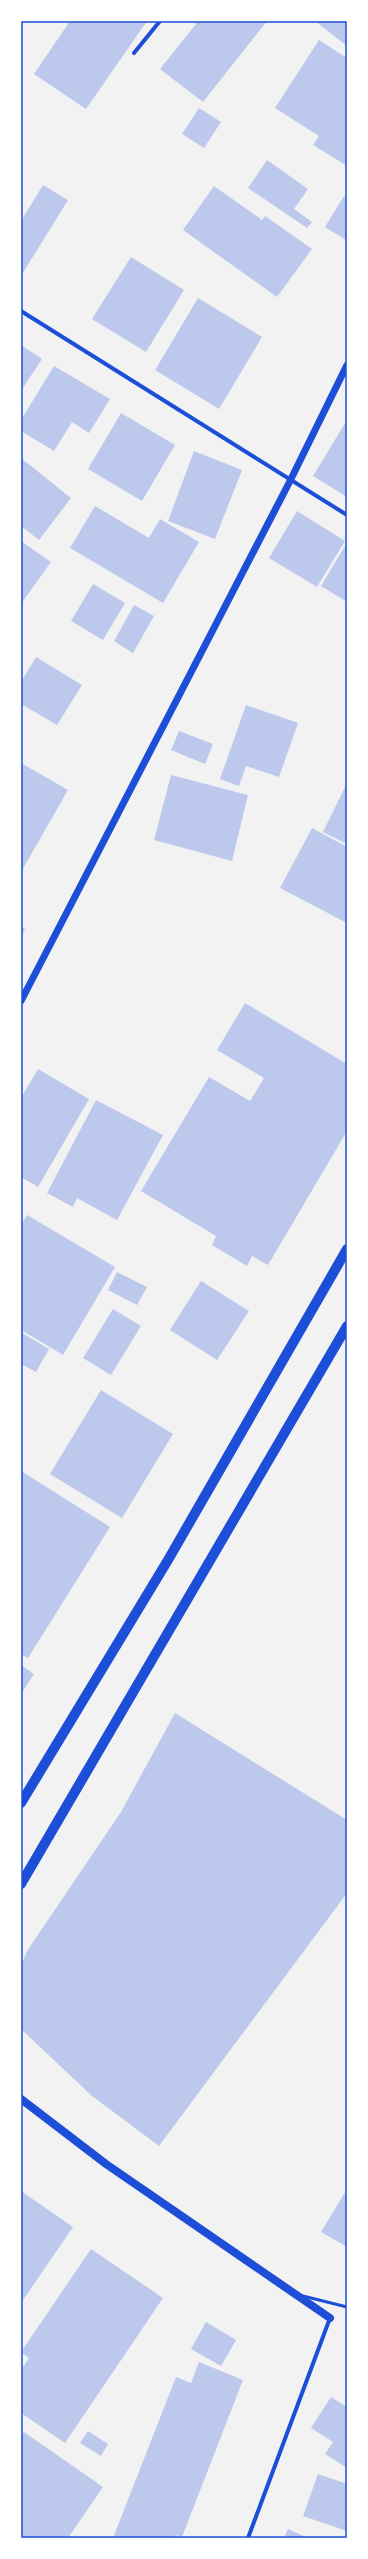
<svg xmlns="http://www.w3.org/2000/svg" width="368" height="2559" font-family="'Source Serif 4',serif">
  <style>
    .building { fill: #bdc9ec }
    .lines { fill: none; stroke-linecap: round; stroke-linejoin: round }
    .service { stroke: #1d4ed8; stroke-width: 3 }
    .minor { stroke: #1d4ed8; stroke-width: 4 }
    .tertiary { stroke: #1d4ed8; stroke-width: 7 }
    .secondary { stroke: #1d4ed8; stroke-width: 8 }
    .primary { stroke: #1d4ed8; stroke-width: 10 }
    .neatline { fill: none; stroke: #1d4ed8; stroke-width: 1.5 }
  </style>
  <rect width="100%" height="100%" fill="#f2f2f2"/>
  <!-- building -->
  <path class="building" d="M 70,21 L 147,21 L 86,109 L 34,74 Z
    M 193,21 L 267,21 L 203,102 L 160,69 L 196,24 Z
    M 315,21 L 347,21 L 347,46 Z
    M 319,40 L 347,58 L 347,166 L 313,145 L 319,136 L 275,108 Z
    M 199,108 L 221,122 L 204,148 L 182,134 Z
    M 267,160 L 308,189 L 294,209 L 312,222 L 307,228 L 248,188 Z
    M 43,185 L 68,200 L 21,276 L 21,221 Z
    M 214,186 L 262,220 L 265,216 L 312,249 L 277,297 L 183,230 Z
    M 344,196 L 347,198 L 346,240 L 325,227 Z
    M 131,257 L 184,290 L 146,352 L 92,319 Z
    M 198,298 L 262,337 L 219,409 L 155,370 Z
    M 21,345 L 42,359 L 21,391 Z
    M 54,366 L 110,399 L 89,433 L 72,422 L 54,451 L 21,431 L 21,420 Z
    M 121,413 L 175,445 L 142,501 L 88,469 Z
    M 347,420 L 347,497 L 313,476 Z
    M 194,451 L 242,470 L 215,539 L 168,521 Z
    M 21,458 L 71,498 L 39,540 L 21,526 Z
    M 95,506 L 149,538 L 160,519 L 199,542 L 163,603 L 70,548 Z
    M 297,511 L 345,541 L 317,587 L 269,558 Z
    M 21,541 L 51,562 L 21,604 Z
    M 345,546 L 347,547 L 347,602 L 321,586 Z
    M 93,584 L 125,603 L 103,640 L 71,621 Z
    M 134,605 L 154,616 L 133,653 L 114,641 Z
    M 36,657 L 82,685 L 57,725 L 21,704 L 21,682 Z
    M 246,705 L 298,723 L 279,777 L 246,766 L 239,786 L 220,779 Z
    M 179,731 L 213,744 L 205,764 L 171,750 Z
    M 21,763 L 68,790 L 21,872 Z
    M 171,775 L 248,795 L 232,861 L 154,840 Z
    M 347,783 L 347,844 L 323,832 Z
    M 312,828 L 347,847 L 347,923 L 280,888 Z
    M 21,927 L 25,929 L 21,938 Z
    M 245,1003 L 347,1064 L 347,1131 L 268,1265 L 252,1256 L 247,1266 L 212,1245 L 216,1236 L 141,1191 L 209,1077 L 250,1101 L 264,1078 L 217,1050 Z
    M 38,1069 L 89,1099 L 38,1187 L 21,1177 L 21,1098 Z
    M 96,1100 L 163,1135 L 117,1220 L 77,1198 L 73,1207 L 47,1193 Z
    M 27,1215 L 115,1267 L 63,1355 L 21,1330 L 21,1225 Z
    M 117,1272 L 147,1287 L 137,1305 L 108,1290 Z
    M 201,1281 L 249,1311 L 217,1360 L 170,1330 Z
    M 113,1309 L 141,1326 L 111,1375 L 83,1358 Z
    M 22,1333 L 49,1349 L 36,1372 L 21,1364 Z
    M 101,1390 L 173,1434 L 122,1518 L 50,1474 Z
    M 21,1471 L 110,1527 L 28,1658 L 21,1654 Z
    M 21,1665 L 34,1674 L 21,1694 Z
    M 175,1713 L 347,1820 L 347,1893 L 159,2146 L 92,2096 L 21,2029 L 21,1966 L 27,1951 L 121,1812 Z
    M 347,2189 L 347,2247 L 321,2232 Z
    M 21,2191 L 73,2227 L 21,2303 Z
    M 91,2249 L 163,2298 L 65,2443 L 21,2413 L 21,2370 L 29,2358 L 21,2352 Z
    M 206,2322 L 236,2340 L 221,2366 L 191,2349 Z
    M 199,2362 L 243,2380 L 182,2537 L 176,2535 L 175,2538 L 113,2538 L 176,2377 L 191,2383 Z
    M 331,2397 L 347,2407 L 347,2468 L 325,2454 L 333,2442 L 311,2428 Z
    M 88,2431 L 108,2444 L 101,2456 L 80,2443 Z
    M 24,2432 L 103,2487 L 68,2538 L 21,2538 L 21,2436 Z
    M 318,2474 L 347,2484 L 347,2531 L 303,2516 Z
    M 288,2529 L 308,2538 L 284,2538 Z"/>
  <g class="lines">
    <!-- service -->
    <path class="service" d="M 303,2296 L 347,2307"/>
    <!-- minor -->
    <path class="minor" d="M 134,53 L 160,21
      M 21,311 L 347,515
      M 248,2538 L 330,2318"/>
    <!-- tertiary -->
    <path class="tertiary" d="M 21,1001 L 290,481 L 347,365"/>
    <!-- secondary -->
    <path class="secondary" d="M 21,2099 L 106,2164 L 330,2318"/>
    <!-- primary -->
    <path class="primary" d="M 21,1803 L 168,1560 L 347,1249
      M 21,1884 L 347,1326"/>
  </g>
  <!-- border -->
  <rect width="368" height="2559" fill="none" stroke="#ffffff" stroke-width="44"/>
  <rect x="22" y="22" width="324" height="2515" class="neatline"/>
</svg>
